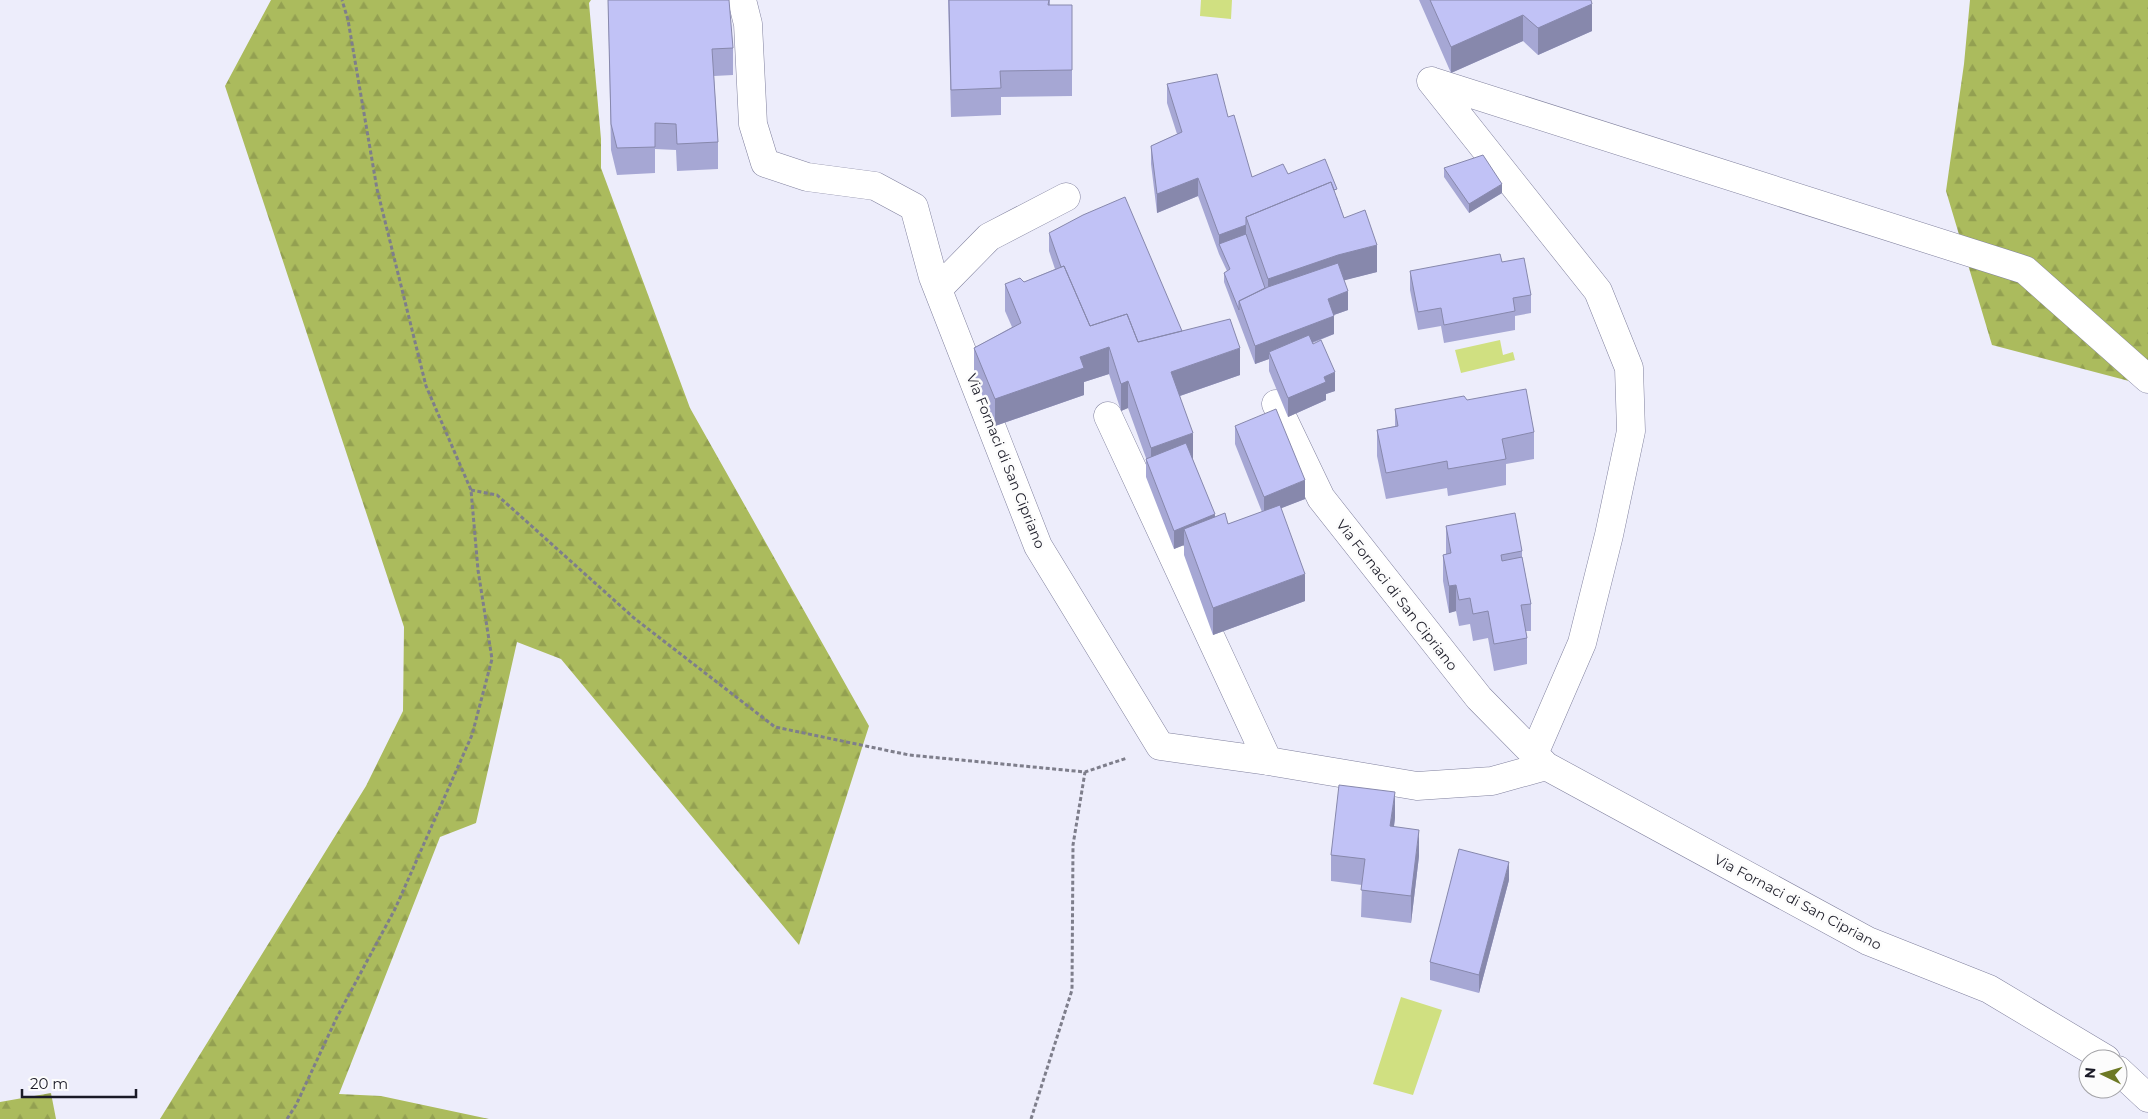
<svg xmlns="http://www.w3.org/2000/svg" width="2148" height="1119" font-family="Montserrat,sans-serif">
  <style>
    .forest { fill: url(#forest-firs) }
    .water { fill: #d0e081 }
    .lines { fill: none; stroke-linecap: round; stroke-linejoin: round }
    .minor-casing { stroke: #80819e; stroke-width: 29 }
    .path { stroke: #7e7e8b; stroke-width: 3; stroke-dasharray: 4 2.5; stroke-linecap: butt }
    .minor { stroke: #fff; stroke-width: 28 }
    .wall { fill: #a6a7d4 }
    .shaded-wall { fill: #8788ac }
    .building { fill: #c1c2f6; stroke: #8788ac }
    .labels { text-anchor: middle; stroke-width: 5; stroke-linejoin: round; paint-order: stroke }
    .street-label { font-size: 14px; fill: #1a1a26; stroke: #fcfcfc }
  </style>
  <defs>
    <pattern id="forest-firs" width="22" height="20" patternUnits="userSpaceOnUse" patternTransform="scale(1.25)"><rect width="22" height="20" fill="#abbb5d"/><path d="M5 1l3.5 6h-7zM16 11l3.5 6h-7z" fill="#93a051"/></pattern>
  </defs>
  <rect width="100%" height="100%" fill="#ededfb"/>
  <!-- forest -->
  <path class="forest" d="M 271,0 L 591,0 L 589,3 L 601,139 L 601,168 L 690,408 L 869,726 L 799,945 L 561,659 L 517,642 L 476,823 L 440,837 L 339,1094 L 381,1096 L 489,1119 L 160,1119 L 366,786 L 403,711 L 404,627 L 225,86 Z
    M 1970,0 L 2148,0 L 2148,386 L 1992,345 L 1946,191 L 1964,64 Z
    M 51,1093 L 56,1119 L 0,1119 L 0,1102 Z"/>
  <!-- water -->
  <path class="water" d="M 1201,0 L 1232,0 L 1231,19 L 1200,16 Z
    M 1500,340 L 1503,355 L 1513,352 L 1515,360 L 1461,373 L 1455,350 Z
    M 1401,997 L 1442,1010 L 1413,1095 L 1373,1084 Z"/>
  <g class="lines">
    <!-- minor casing -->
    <g class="minor-casing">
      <path id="minor" d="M 742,0 L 748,24 L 753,124 L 765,163 L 807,177 L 875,186 L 914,207 L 933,277 L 1038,546 L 1160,746 L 1268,761 L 1417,786 L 1492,781 L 1546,766 L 1868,941 L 1989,989 L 2106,1059
        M 1431,81 L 2025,270 L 2148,379
        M 1431,81 L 1598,291 L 1629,368 L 1631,431 L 1609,535 L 1582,643 L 1534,754
        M 938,289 L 989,237 L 1066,197
        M 1276,404 L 1321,498 L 1479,698 L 1545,765
        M 1108,416 L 1268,761
        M 2118,1070 L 2148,1098"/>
    </g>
    <!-- path -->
    <path class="path" d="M 471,490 L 497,495 L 634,618 L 775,727 L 909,755 L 1085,772 L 1127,758
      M 287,1119 L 296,1105 L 337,1017 L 395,909 L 411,873 L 472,735 L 492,659 L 478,570 L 471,490 L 426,386 L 377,189 L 348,20 L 342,0
      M 1031,1119 L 1072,990 L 1073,845 L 1085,772"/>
    <!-- minor -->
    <use href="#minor" class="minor"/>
  </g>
  <!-- wall -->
  <path class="wall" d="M 608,0 L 733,48 L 733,75 L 714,76 L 718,142 L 718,169 L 677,171 L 676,150 L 655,149 L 655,173 L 617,175 L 611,150 Z
    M 948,0 L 1050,0 L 1050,5 L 1072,5 L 1072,96 L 1001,97 L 1001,115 L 951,117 Z
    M 1419,0 L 1591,0 L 1592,31 L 1538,55 L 1523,41 L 1451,73 Z
    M 1167,84 L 1228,117 L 1252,177 L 1288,174 L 1337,197 L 1344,218 L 1377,272 L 1344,280 L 1348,310 L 1334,315 L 1334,334 L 1313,343 L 1335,391 L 1326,394 L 1326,400 L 1288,417 L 1269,371 L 1269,359 L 1255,364 L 1224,282 L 1224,273 L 1227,271 L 1219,254 L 1198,196 L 1157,213 L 1151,164 L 1151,146 L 1177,134 L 1167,103 Z
    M 1444,168 L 1502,193 L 1469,213 L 1444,177 Z
    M 1049,233 L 1240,375 L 1180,396 L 1193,460 L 1215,517 L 1228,524 L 1262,512 L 1235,444 L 1235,426 L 1305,499 L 1281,508 L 1305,601 L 1213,635 L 1184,555 L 1184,545 L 1174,549 L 1146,477 L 1146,458 L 1128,408 L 1121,411 L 1109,374 L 1084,382 L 1084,395 L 995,426 L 974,375 L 974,348 L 1012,327 L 1005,311 L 1005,284 L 1024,282 L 1055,269 L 1049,251 Z
    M 1502,262 L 1531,295 L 1531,313 L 1515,316 L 1515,330 L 1444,343 L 1441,326 L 1418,330 L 1410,290 L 1410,271 Z
    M 1467,400 L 1534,432 L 1534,459 L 1506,464 L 1506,485 L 1448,496 L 1447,488 L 1386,499 L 1377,456 L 1377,430 L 1395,426 L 1395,409 Z
    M 1446,526 L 1522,551 L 1522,557 L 1531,604 L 1531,631 L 1526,631 L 1527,638 L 1527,664 L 1494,671 L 1488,638 L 1473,641 L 1470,624 L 1459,626 L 1456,611 L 1449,613 L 1443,581 L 1443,555 L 1446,554 Z
    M 1395,818 L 1394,827 L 1419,856 L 1411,923 L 1361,917 L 1362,885 L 1331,881 L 1331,855 Z
    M 1509,880 L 1479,993 L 1430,980 L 1430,962 Z"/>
  <!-- shaded-wall -->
  <path class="shaded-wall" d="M 1592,4 L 1592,31 L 1538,55 L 1538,28 Z
    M 1523,15 L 1523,41 L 1451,73 L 1451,47 Z
    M 1198,178 L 1198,196 L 1157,213 L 1157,194 Z
    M 1502,184 L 1502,193 L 1469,213 L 1469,204 Z
    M 1246,225 L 1246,243 L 1219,244 L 1219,235 Z
    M 1377,245 L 1377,272 L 1338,282 L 1268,296 L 1268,279 L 1338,255 Z
    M 1348,291 L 1348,310 L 1328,317 L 1328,299 Z
    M 1334,316 L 1334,334 L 1271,358 L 1269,352 L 1269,359 L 1255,364 L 1255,346 Z
    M 1109,347 L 1109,374 L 1084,382 L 1084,395 L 995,426 L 995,399 L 1080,357 Z
    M 1240,348 L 1240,375 L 1171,399 L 1171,372 Z
    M 1335,372 L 1335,391 L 1326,394 L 1326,400 L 1288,417 L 1288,398 L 1324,377 Z
    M 1128,381 L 1128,408 L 1121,411 L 1121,384 Z
    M 1193,433 L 1193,460 L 1151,474 L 1151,448 Z
    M 1305,480 L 1305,499 L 1264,515 L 1264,497 Z
    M 1215,514 L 1215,533 L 1184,529 L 1184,545 L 1174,549 L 1174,531 Z
    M 1305,574 L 1305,601 L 1213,635 L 1213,608 Z
    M 1456,585 L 1456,611 L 1449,613 L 1449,586 Z
    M 1395,792 L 1395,818 L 1390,853 L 1390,826 Z
    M 1419,830 L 1419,856 L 1411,923 L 1411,896 Z
    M 1509,862 L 1509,880 L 1479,993 L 1479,975 Z"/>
  <!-- building -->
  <path class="building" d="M 608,0 L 729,0 L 733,48 L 712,49 L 718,142 L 677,144 L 676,124 L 655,123 L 655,147 L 617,148 L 611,124 Z
    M 949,0 L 1049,0 L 1048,5 L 1072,5 L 1072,70 L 1000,71 L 1001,88 L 951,90 Z
    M 1430,0 L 1591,0 L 1592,4 L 1538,28 L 1523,15 L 1451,47 Z
    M 1217,74 L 1228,117 L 1234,115 L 1252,177 L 1283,164 L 1288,174 L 1325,159 L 1337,189 L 1334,190 L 1331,182 L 1246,217 L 1246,225 L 1219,235 L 1198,178 L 1157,194 L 1151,146 L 1182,132 L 1167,84 Z
    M 1483,155 L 1502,184 L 1469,204 L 1444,168 Z
    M 1331,182 L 1344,218 L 1365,210 L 1377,245 L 1338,255 L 1268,279 L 1246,217 Z
    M 1125,197 L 1182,331 L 1138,342 L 1127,314 L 1090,326 L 1064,266 L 1061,267 L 1049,233 L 1083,215 Z
    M 1246,234 L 1265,288 L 1239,301 L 1239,310 L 1224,273 L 1230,269 L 1219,244 Z
    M 1500,254 L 1502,262 L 1524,258 L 1531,295 L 1513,298 L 1515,311 L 1444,325 L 1441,308 L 1418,312 L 1410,271 Z
    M 1338,263 L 1348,291 L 1328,299 L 1334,316 L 1255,346 L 1239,301 L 1268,287 Z
    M 1064,266 L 1090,326 L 1127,314 L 1138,342 L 1230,319 L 1240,348 L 1171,372 L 1193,433 L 1151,448 L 1128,381 L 1121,384 L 1109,347 L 1080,357 L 1084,368 L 995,399 L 974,348 L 1021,323 L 1005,284 L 1020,278 L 1024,282 Z
    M 1309,335 L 1313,344 L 1321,340 L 1335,372 L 1324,377 L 1326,382 L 1288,398 L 1269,352 Z
    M 1526,389 L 1534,432 L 1502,439 L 1506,459 L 1448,469 L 1447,461 L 1386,473 L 1377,430 L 1398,426 L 1395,409 L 1464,396 L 1467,400 Z
    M 1276,409 L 1305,480 L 1264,497 L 1235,426 Z
    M 1186,443 L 1215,514 L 1174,531 L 1146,459 Z
    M 1280,505 L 1305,574 L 1213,608 L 1184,529 L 1225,513 L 1228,524 Z
    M 1515,513 L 1522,551 L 1501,555 L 1502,561 L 1522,557 L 1531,604 L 1521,605 L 1527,638 L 1494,644 L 1488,611 L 1473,614 L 1470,598 L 1459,600 L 1456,585 L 1449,586 L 1443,555 L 1451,553 L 1446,526 Z
    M 1339,785 L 1395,792 L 1390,826 L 1419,830 L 1411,896 L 1361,890 L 1365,859 L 1331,855 Z
    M 1459,849 L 1509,862 L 1479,975 L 1430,962 Z"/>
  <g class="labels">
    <!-- street labels -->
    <g class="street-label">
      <text transform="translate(1006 461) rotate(68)" y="5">Via Fornaci di San Cipriano</text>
      <text transform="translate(1397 595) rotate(52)" y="5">Via Fornaci di San Cipriano</text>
      <text transform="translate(1798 902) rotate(28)" y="5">Via Fornaci di San Cipriano</text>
    </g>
  </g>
  <!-- north arrow -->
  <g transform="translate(2103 1074) rotate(275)"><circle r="24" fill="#fcfcfc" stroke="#a2a2a6"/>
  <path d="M0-4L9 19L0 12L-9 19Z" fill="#6d7925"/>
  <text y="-8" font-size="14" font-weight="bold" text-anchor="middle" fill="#1a1a26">N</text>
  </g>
  <!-- scale -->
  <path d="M22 1089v8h114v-8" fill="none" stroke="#1a1a26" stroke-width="2.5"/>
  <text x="30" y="1089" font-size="15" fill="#1a1a26" stroke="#fcfcfc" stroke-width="4" paint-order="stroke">20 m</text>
</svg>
